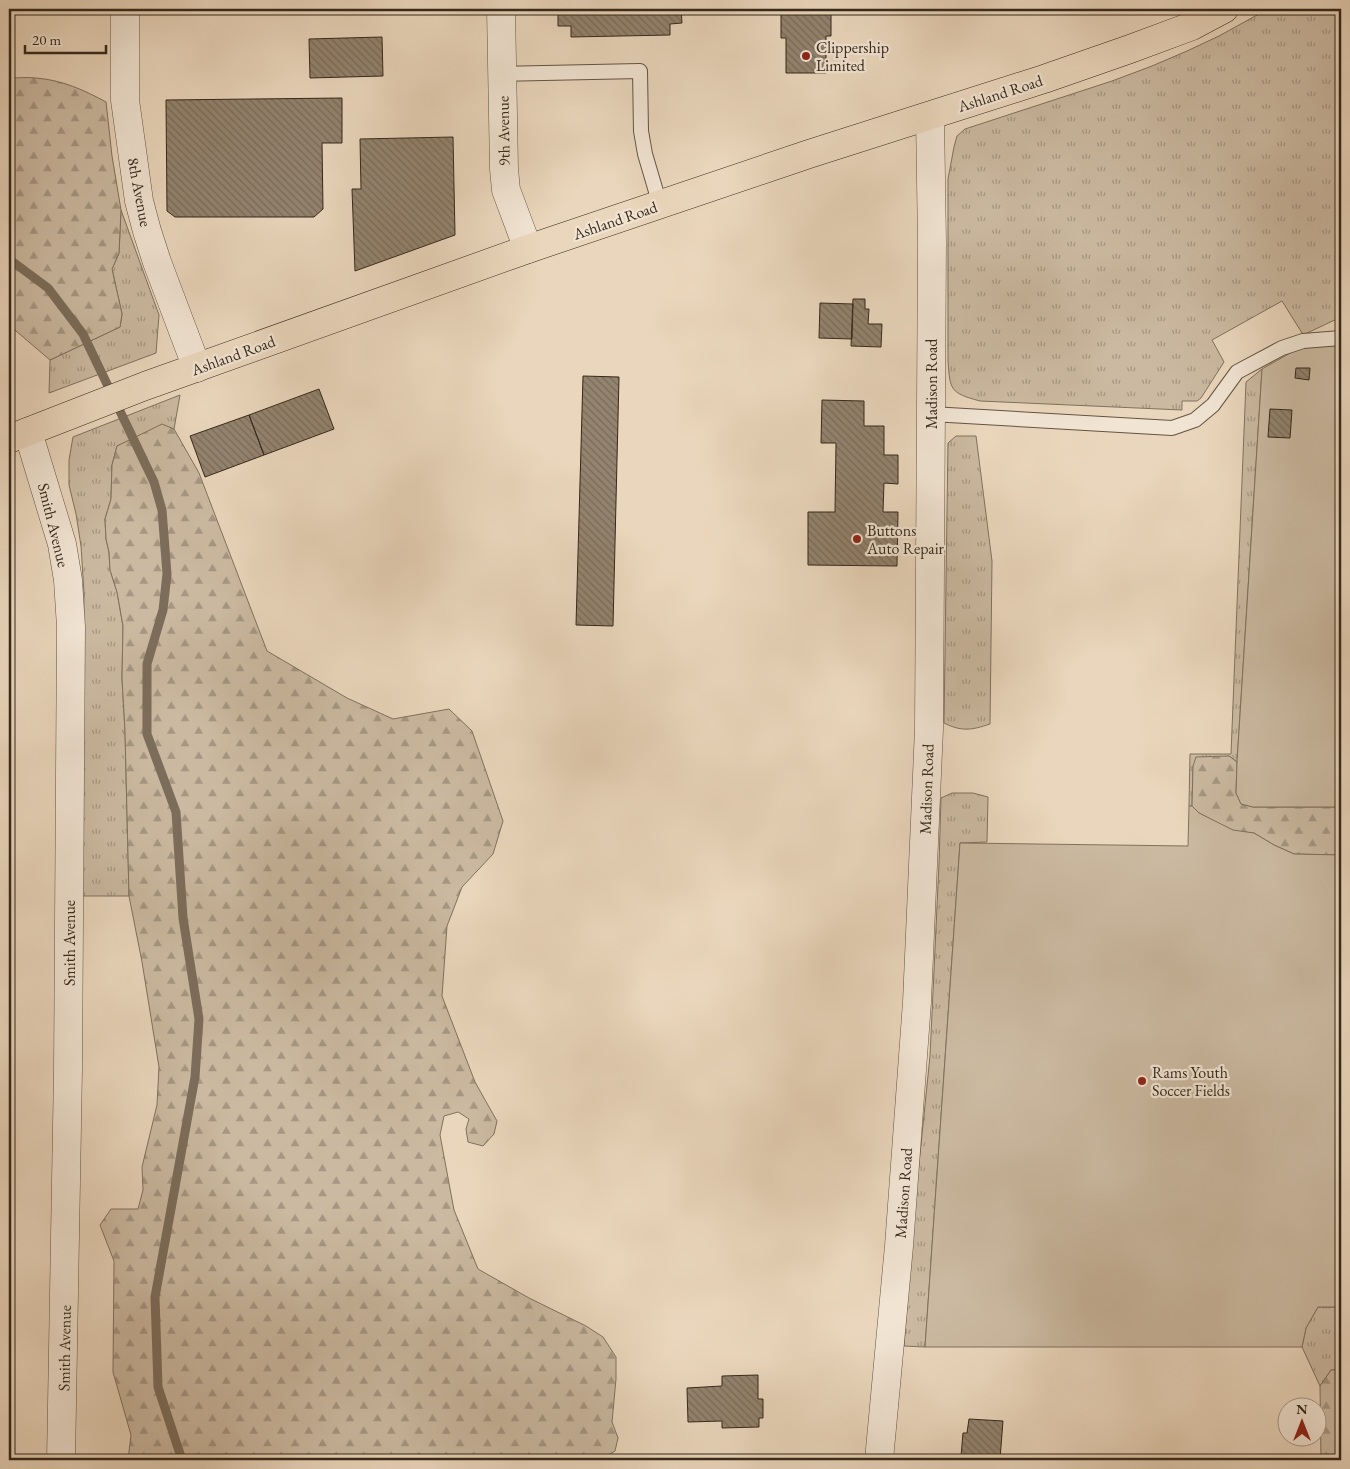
<svg xmlns="http://www.w3.org/2000/svg" width="1350" height="1469" font-family="'EB Garamond',serif">
  <style>
    .grass { fill: url(#grass-tufts); stroke: #80715e }
    .forest { fill: url(#forest-firs); stroke: #80715e }
    .pitch { fill: #cbb9a1; stroke: #80715e }
    .lines { fill: none; stroke-linecap: round; stroke-linejoin: round }
    .stream { stroke: #7c6d5b; stroke-width: 9 }
    .building { fill: url(#building-back-hatch); stroke: #35291b }
    .service-casing { stroke: #625443; stroke-width: 16 }
    .minor-casing { stroke: #625443; stroke-width: 29 }
    .tertiary-casing { stroke: #625443; stroke-width: 29 }
    .primary-casing { stroke: #35291b; stroke-width: 29 }
    .service { stroke: #f1e4d3; stroke-width: 14 }
    .minor { stroke: #f1e4d3; stroke-width: 28 }
    .tertiary { stroke: #f1e4d3; stroke-width: 28 }
    .primary { stroke: #ead6bc; stroke-width: 28 }
    .poi-dot { fill: #8f2418; stroke: #f1e4d3; stroke-width: 2 }
    .labels { text-anchor: middle; stroke-width: 4.5; stroke-linejoin: round; paint-order: stroke }
    .poi-label { font-size: 16px; fill: #35291b; stroke: #f1e4d3; text-anchor: start }
    .street-label { font-size: 16px; fill: #35291b; stroke: #f1e4d3 }
  </style>
  <defs>
    <pattern id="grass-tufts" width="24" height="20" patternUnits="userSpaceOnUse" patternTransform="scale(1.25)"><rect width="24" height="20" fill="#cbb9a1"/><path d="M3 7l-1-3M5 7V3M7 7l1-3M15 17l-1-3M17 17v-4M19 17l1-3" fill="none" stroke="#a69682"/></pattern>
    <pattern id="forest-firs" width="22" height="20" patternUnits="userSpaceOnUse" patternTransform="scale(1.25)"><rect width="22" height="20" fill="#cbb9a1"/><path d="M5 1l3.5 6h-7zM16 11l3.5 6h-7z" fill="#a69682"/></pattern>
    <pattern id="building-back-hatch" width="6" height="6" patternUnits="userSpaceOnUse" patternTransform="scale(1.25)"><rect width="6" height="6" fill="#93836f"/><path d="M-1 5l2 2M0 0l6 6M5-1l2 2" fill="none" stroke="#796b5a"/></pattern>
  </defs>
  <rect width="100%" height="100%" fill="#ead6bc"/>
  <filter id="stains"><feTurbulence type="fractalNoise" baseFrequency=".004" numOctaves="4"/><feColorMatrix values="0 0 0 0 .2 0 0 0 0 .09 0 0 0 0 .02 0 0 0 .5 -.17"/></filter>
  <radialGradient id="worn" r=".72"><stop offset=".6" stop-color="#630" stop-opacity="0"/><stop offset="1" stop-color="#630" stop-opacity=".3"/></radialGradient>
  <!-- grass -->
  <path class="grass" d="M 1268,9 L 1341,9 L 1341,317 L 1305,334 L 1302,333 L 1282,301 L 1212,340 L 1224,362 L 1201,398 L 1197,401 L 1182,401 L 1182,410 L 980,401 C 950,393 950,390 948,361 L 948,179 L 954,147 L 957,136 L 965,129 L 1112,81 L 1152,66 L 1187,51 L 1219,36 Z
    M 121,210 L 159,315 L 156,353 L 49,393 L 50,360 L 120,327 L 122,314 L 112,269 L 119,253 Z
    M 1262,369 L 1237,762 L 1229,756 L 1193,766 L 1192,806 L 1189,806 L 1190,754 L 1231,754 L 1246,382 Z
    M 180,395 L 174,429 L 162,425 L 117,446 L 112,465 L 111,499 L 105,519 L 106,539 L 109,552 L 110,570 L 117,592 L 123,626 L 122,678 L 125,731 L 129,896 L 81,896 L 84,593 L 81,546 L 76,514 L 69,485 L 69,460 L 73,437 Z
    M 956,436 L 976,436 L 992,561 L 990,724 C 972,730 962,732 944,723 L 948,443 Z
    M 952,793 L 973,793 L 988,797 L 987,842 L 960,843 L 925,1347 L 904,1346 L 914,1213 L 930,1056 L 939,864 L 941,798 Z
    M 1318,1307 L 1341,1307 L 1341,1370 L 1331,1370 L 1320,1386 L 1302,1347 L 1306,1328 Z"/>
  <!-- forest -->
  <path class="forest" d="M 9,78 C 18,78 27,77 36,78 C 62,80 84,90 106,102 L 112,156 L 121,210 L 119,253 L 112,269 L 122,314 L 120,327 L 50,360 L 9,325 Z
    M 162,424 L 174,429 L 199,473 L 267,651 L 347,698 L 393,719 L 449,709 L 472,731 L 503,821 L 493,854 L 462,887 L 447,926 L 442,996 L 475,1082 L 497,1121 L 494,1134 L 483,1146 L 468,1142 L 466,1129 L 469,1119 L 458,1112 L 444,1116 L 440,1135 L 454,1210 L 478,1269 L 529,1298 L 586,1326 L 603,1337 L 616,1357 L 616,1379 L 612,1422 L 618,1438 L 615,1451 L 604,1458 L 603,1460 L 128,1460 L 131,1435 L 113,1372 L 114,1261 L 100,1225 L 111,1209 L 138,1209 L 143,1190 L 142,1167 L 157,1105 L 159,1067 L 142,962 L 129,896 L 125,731 L 122,678 L 123,626 L 117,592 L 110,570 L 109,552 L 106,539 L 105,519 L 111,499 L 112,465 L 117,446 Z
    M 1229,756 L 1237,762 L 1236,793 L 1241,804 L 1253,807 L 1341,807 L 1341,855 L 1294,854 L 1274,845 L 1254,833 L 1233,831 L 1199,813 L 1192,806 L 1193,766 L 1196,757 Z
    M 1331,1370 L 1341,1370 L 1341,1460 L 1321,1460 L 1320,1386 Z"/>
  <!-- pitch -->
  <path class="pitch" d="M 1341,344 L 1341,807 L 1253,807 L 1241,804 L 1236,793 L 1237,762 L 1262,369 L 1299,348 Z
    M 1189,806 L 1192,806 L 1199,813 L 1233,830 L 1254,833 L 1274,845 L 1294,854 L 1341,855 L 1341,1307 L 1318,1307 L 1306,1328 L 1302,1347 L 925,1347 L 960,843 L 1188,846 Z"/>
  <g class="lines">
    <!-- stream -->
    <path class="stream" d="M 9,259 L 48,288 L 83,334 L 154,482 L 162,510 L 167,574 L 163,610 L 147,664 L 147,734 L 176,812 L 183,918 L 199,1019 L 195,1077 L 155,1297 L 158,1387 L 182,1460"/>
  </g>
  <!-- building -->
  <path class="building" d="M 558,9 L 681,9 L 682,23 L 670,24 L 670,35 L 571,37 L 571,26 L 558,26 Z
    M 781,9 L 831,9 L 831,36 L 826,36 L 826,73 L 786,73 L 786,38 L 781,38 Z
    M 382,37 L 383,76 L 310,78 L 309,39 Z
    M 342,98 L 342,143 L 322,143 L 323,209 L 314,217 L 175,217 L 167,211 L 166,100 Z
    M 453,137 L 455,235 L 355,271 L 352,189 L 361,189 L 360,139 Z
    M 853,299 L 865,299 L 865,309 L 869,309 L 868,324 L 882,324 L 881,347 L 851,346 Z
    M 820,303 L 853,304 L 852,339 L 819,338 Z
    M 1296,368 L 1310,368 L 1309,380 L 1295,378 Z
    M 583,376 L 619,377 L 613,626 L 576,625 Z
    M 319,389 L 334,429 L 264,455 L 249,415 Z
    M 822,400 L 864,401 L 864,426 L 884,426 L 884,455 L 898,455 L 898,484 L 884,483 L 883,512 L 898,512 L 897,566 L 808,565 L 808,512 L 835,512 L 836,443 L 821,443 Z
    M 1270,409 L 1292,410 L 1290,438 L 1268,437 Z
    M 249,415 L 264,455 L 205,477 L 190,436 Z
    M 758,1375 L 758,1399 L 763,1399 L 763,1418 L 759,1418 L 759,1427 L 722,1428 L 722,1421 L 688,1422 L 687,1388 L 722,1386 L 722,1376 Z
    M 969,1419 L 1003,1421 L 1000,1459 L 961,1456 L 963,1433 L 967,1433 Z"/>
  <g class="lines">
    <!-- service casing -->
    <g class="service-casing">
      <path id="service" d="M 502,74 L 640,71 L 641,131 L 645,154 L 660,205
        M 931,414 L 1172,428 L 1195,420 L 1213,405 L 1237,372 L 1282,348 L 1303,341 L 1341,338"/>
    </g>
    <!-- minor casing -->
    <g class="minor-casing">
      <path id="minor" d="M 125,9 L 125,100 L 139,201 L 147,231 L 157,262 L 197,368
        M 501,9 L 504,169 L 506,190 L 528,249"/>
    </g>
    <!-- tertiary casing -->
    <g class="tertiary-casing">
      <path id="tertiary" d="M 28,432 L 62,544 L 68,580 L 71,627 L 68,1070 L 61,1460
        M 879,1460 L 899,1246 L 917,1002 L 929,729 L 932,243 L 930,116"/>
    </g>
    <!-- primary casing -->
    <g class="primary-casing">
      <path id="primary" d="M 9,439 L 145,386 L 528,249 L 809,154 L 1044,79 L 1130,49 L 1192,26 L 1224,9"/>
    </g>
    <!-- service -->
    <use href="#service" class="service"/>
    <!-- minor -->
    <use href="#minor" class="minor"/>
    <!-- tertiary -->
    <use href="#tertiary" class="tertiary"/>
    <!-- primary -->
    <use href="#primary" class="primary"/>
  </g>
  <!-- markers -->
  <g class="poi-dot">
    <circle cx="806" cy="56" r="5"/>
    <circle cx="857" cy="539" r="5"/>
    <circle cx="1142" cy="1081" r="5"/>
  </g>
  <g class="labels">
    <!-- poi labels -->
    <g class="poi-label">
      <text x="816" y="53">Clippership<tspan x="816" dy="18">Limited</tspan></text>
      <text x="867" y="536">Buttons<tspan x="867" dy="18">Auto Repair</tspan></text>
      <text x="1152" y="1078">Rams Youth<tspan x="1152" dy="18">Soccer Fields</tspan></text>
    </g>
    <!-- street labels -->
    <g class="street-label">
      <text transform="translate(1000 93) rotate(-18)" y="6">Ashland Road</text>
      <text transform="translate(503 131) rotate(-91)" y="6">9th Avenue</text>
      <text transform="translate(140 192) rotate(79)" y="6">8th Avenue</text>
      <text transform="translate(615 220) rotate(-19)" y="6">Ashland Road</text>
      <text transform="translate(233 355) rotate(-20)" y="6">Ashland Road</text>
      <text transform="translate(931 384) rotate(-90)" y="6">Madison Road</text>
      <text transform="translate(54 525) rotate(76)" y="6">Smith Avenue</text>
      <text transform="translate(926 789) rotate(-88)" y="6">Madison Road</text>
      <text transform="translate(69 943) rotate(-90)" y="6">Smith Avenue</text>
      <text transform="translate(903 1193) rotate(-86)" y="6">Madison Road</text>
      <text transform="translate(64 1348) rotate(-89)" y="6">Smith Avenue</text>
    </g>
  </g>
  <!-- margin -->
  <rect width="1350" height="1469" fill="none" stroke="#ead6bc" stroke-width="30"/>
  <rect x="10" y="10" width="1330" height="1449" fill="none" stroke="#35291b" stroke-width="2.5"/>
  <rect x="15" y="15" width="1320" height="1439" fill="none" stroke="#35291b"/>
  <!-- north arrow -->
  <g transform="translate(1302 1422)"><circle r="24" fill="#f1e4d3" stroke="#a69989"/>
  <path d="M0-4L9 19L0 12L-9 19Z" fill="#8f2418"/>
  <text y="-8" font-size="14" font-weight="bold" text-anchor="middle" fill="#35291b">N</text>
  </g>
  <!-- scale -->
  <path d="M25 45v8h81v-8" fill="none" stroke="#35291b" stroke-width="2.5"/>
  <text x="32" y="45" font-size="15" fill="#35291b" stroke="#f1e4d3" stroke-width="4" paint-order="stroke">20 m</text>
  <rect width="100%" height="100%" filter="url(#stains)"/>
  <rect width="100%" height="100%" fill="url(#worn)"/>
</svg>
